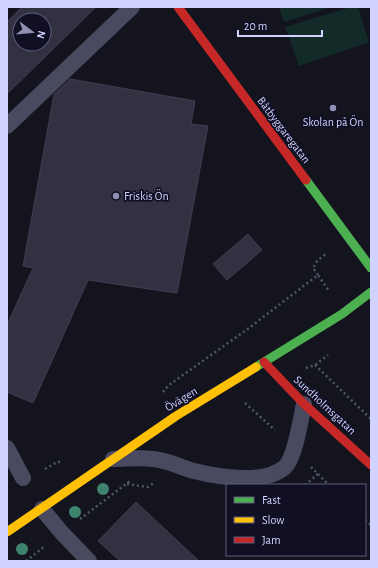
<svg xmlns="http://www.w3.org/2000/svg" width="378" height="568" font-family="'Alegreya Sans',sans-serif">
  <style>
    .green { fill: #122a28 }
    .building { fill: #323141; stroke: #3f3e52; fill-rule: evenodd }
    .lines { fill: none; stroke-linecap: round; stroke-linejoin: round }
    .path { stroke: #4a5a64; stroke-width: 2.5; stroke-dasharray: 2 3; stroke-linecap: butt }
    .lane { stroke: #494a5f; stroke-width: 16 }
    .fast { stroke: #4caf50; stroke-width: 9 }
    .slow { stroke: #ffc107; stroke-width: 9 }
    .jam { stroke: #c62828; stroke-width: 9 }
    .tree { fill: #3d836d }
    .poi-dot { fill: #9090b0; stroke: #100f23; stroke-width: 1.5 }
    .labels { text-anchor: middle; stroke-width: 3.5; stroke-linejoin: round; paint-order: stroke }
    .poi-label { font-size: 12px; fill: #d2d2fe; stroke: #100f23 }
    .street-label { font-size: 12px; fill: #d2d2fe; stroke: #100f23 }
  </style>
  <rect width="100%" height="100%" fill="#14141e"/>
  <!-- green -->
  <path class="green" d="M 279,7 L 331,7 L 284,22 Z
    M 351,7 L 358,7 L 369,42 L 299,66 L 285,27 Z"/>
  <!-- building -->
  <path class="building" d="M 22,7 L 96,7 L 7,94 L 7,22 ZM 20,20 L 44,20 L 44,44 L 20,44 Z
    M 70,79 L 195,101 L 191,124 L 208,126 L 177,293 L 88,280 L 33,403 L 7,392 L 7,325 L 33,268 L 23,266 L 54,94 Z
    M 248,234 L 262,250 L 227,280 L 213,264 Z
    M 136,502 L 199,561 L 120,561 L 98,541 Z"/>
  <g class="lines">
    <!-- path -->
    <path class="path" d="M 318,275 L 313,268 L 317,261 L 327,253
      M 315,365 L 371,419
      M 306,368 L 315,365 L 328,355
      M 163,392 L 169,385 L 249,328 L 318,275 L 329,291
      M 245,403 L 275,430
      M 311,467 L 329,485
      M 45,469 L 57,462 L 63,462
      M 127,484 L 148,487 L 154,483
      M 305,485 L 318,474
      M 80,519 L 130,481
      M 365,520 L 371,525
      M 26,561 L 44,547"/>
    <!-- lane -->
    <path class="lane" d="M 7,126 L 132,7
      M 7,448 L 23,478
      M 113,459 C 126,459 140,457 153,459 C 167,460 180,467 194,471 C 218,477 265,485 285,467 C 295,458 301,418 304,404
      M 42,509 L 62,533 L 89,561"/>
    <!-- fast -->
    <path class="fast" d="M 306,180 L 371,268
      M 256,367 L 342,314 L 371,292"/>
    <!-- slow -->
    <path class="slow" d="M 7,532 L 176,416 L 256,367"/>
    <!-- jam -->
    <path class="jam" d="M 178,7 L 306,180
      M 264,362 L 304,404 L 371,465"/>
  </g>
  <!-- trees -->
  <g class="tree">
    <circle cx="103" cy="489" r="6"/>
    <circle cx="75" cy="512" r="6"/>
    <circle cx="22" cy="549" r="6"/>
  </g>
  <!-- markers -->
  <g class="poi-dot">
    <circle cx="333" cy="108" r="4"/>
    <circle cx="116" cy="196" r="4"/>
  </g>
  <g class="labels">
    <!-- poi labels -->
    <g class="poi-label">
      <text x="333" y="126">Skolan på Ön</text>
      <text x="124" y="200" text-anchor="start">Friskis Ön</text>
    </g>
    <!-- street labels -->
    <g class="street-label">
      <text transform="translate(284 130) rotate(53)" y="4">Båtbyggaregatan</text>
      <text transform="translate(181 399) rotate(-32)" y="4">Övägen</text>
      <text transform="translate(325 405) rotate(43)" y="4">Sundholmsgatan</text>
    </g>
  </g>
  <!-- border -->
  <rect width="378" height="568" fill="none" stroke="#d2d2fe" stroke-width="16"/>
  <!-- legend -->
  <rect x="226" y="484" width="140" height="72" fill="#100f23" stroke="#5e5d7b"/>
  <rect x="234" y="497" width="20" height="6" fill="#4caf50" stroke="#5e5d7b"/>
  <text x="262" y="504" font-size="12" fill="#d2d2fe">Fast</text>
  <rect x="234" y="517" width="20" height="6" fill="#ffc107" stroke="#5e5d7b"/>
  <text x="262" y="524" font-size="12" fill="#d2d2fe">Slow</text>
  <rect x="234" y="537" width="20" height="6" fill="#c62828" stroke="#5e5d7b"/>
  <text x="262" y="544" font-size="12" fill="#d2d2fe">Jam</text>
  <!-- north arrow -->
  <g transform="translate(32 32) rotate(106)"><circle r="19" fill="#100f23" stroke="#5e5d7b"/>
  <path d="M0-3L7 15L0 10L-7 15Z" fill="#9090b0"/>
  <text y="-6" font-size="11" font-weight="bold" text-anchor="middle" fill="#d2d2fe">N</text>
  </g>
  <!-- scale -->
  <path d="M238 30v6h84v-6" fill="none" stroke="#d2d2fe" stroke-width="2"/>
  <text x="244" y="30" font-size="12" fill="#d2d2fe" stroke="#100f23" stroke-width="3" paint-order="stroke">20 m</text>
</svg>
